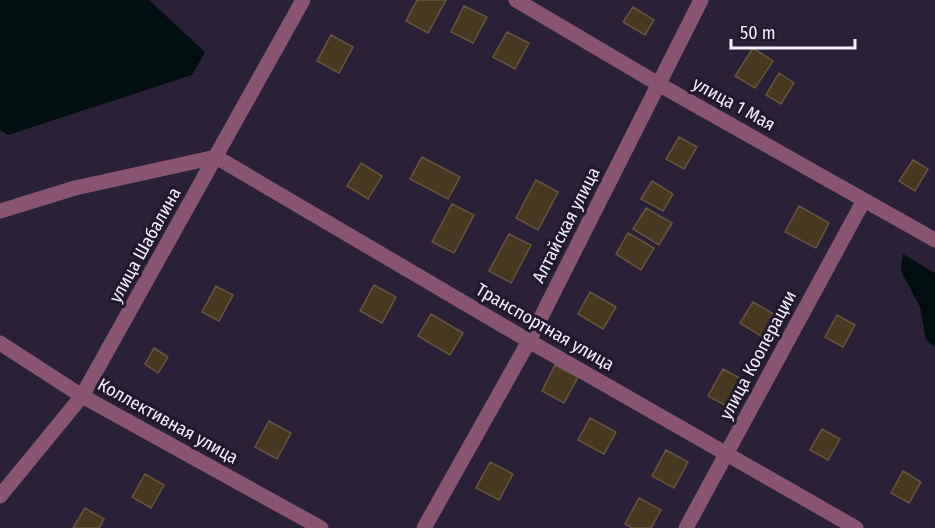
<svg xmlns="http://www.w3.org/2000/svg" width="935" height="528" font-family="'Fira Sans Condensed',sans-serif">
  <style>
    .water { fill: #010e10 }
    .building { fill: #48381f; stroke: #67563d; stroke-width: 1.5 }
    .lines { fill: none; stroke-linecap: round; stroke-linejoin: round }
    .street { stroke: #8a5572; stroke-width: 15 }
    .labels { text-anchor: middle; stroke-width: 6; stroke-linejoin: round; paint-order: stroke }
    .street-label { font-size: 18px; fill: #f4f0fd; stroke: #21182e }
  </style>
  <rect width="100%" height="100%" fill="#2a2139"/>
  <!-- water -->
  <path class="water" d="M 0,0 L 149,0 L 205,52 L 192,75 L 8,135 L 0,130 Z
    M 903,254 L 935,273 L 935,347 L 926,340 L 920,307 L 901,271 Z"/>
  <!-- building -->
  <path class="building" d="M 417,0 L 446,0 L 428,33 L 406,21 Z
    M 464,6 L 487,17 L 473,43 L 451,32 Z
    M 633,7 L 654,20 L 645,35 L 623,22 Z
    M 507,32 L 529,43 L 515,69 L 493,57 Z
    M 331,35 L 353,47 L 339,73 L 317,61 Z
    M 753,48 L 773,61 L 755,88 L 735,76 Z
    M 779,73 L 794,83 L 781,104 L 766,95 Z
    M 679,137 L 697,147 L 684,169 L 666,159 Z
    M 422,157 L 460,177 L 448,199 L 410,179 Z
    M 913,160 L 928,169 L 915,191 L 899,181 Z
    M 361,163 L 382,176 L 368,199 L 347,186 Z
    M 536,180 L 558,192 L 538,230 L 516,218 Z
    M 652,181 L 673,194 L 663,211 L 641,199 Z
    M 452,204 L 474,215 L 454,253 L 432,242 Z
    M 799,206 L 829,223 L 816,248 L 785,232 Z
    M 646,208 L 672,223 L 659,245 L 633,229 Z
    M 628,233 L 654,248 L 641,270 L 616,254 Z
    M 509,234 L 531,245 L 511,283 L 489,271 Z
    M 374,285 L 396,297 L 382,323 L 360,311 Z
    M 216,286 L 233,295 L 219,321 L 202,312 Z
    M 590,292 L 616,307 L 603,329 L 578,314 Z
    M 753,302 L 779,317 L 766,339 L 740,323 Z
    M 431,314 L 463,333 L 450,355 L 418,336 Z
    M 837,315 L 855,325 L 843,347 L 825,337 Z
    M 154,348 L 168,357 L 158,373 L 145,364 Z
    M 555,365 L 578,377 L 564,403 L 542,391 Z
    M 723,369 L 745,381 L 730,408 L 708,396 Z
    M 590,418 L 616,432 L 604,454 L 578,440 Z
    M 269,421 L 291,433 L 277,459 L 255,447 Z
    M 822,429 L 840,439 L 828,460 L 810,450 Z
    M 666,450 L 688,462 L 674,488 L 652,476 Z
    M 490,462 L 513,474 L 499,500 L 476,488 Z
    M 903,471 L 921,482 L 909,503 L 891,493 Z
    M 145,474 L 164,485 L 151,508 L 132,497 Z
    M 639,498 L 661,510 L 651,528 L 632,528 L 625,524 Z
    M 85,508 L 104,519 L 99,528 L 73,528 Z"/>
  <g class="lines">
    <!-- street -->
    <path class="street" d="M 516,0 L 660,85 L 935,240
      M 0,211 L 75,188 L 216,157 L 529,341 L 856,528
      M 0,343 L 82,396 L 321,528
      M 0,496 L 82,396 L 303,0
      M 424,528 L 529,341 L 701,0
      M 686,528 L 864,200"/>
  </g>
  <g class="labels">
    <!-- street labels -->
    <g class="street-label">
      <text transform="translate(734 104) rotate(29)" y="6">улица 1 Мая</text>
      <text transform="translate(566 225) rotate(-63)" y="6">Алтайская улица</text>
      <text transform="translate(145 245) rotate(-61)" y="6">улица Шабалина</text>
      <text transform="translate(545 327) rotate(30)" y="6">Транспортная улица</text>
      <text transform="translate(758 355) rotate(-62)" y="6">улица Кооперации</text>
      <text transform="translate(168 421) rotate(29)" y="6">Коллективная улица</text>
    </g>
  </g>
  <!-- scale -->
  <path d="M731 39v9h124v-9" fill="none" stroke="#f4f0fd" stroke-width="3"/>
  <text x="740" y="39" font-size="18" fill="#f4f0fd" stroke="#21182e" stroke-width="4.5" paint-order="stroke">50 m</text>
</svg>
